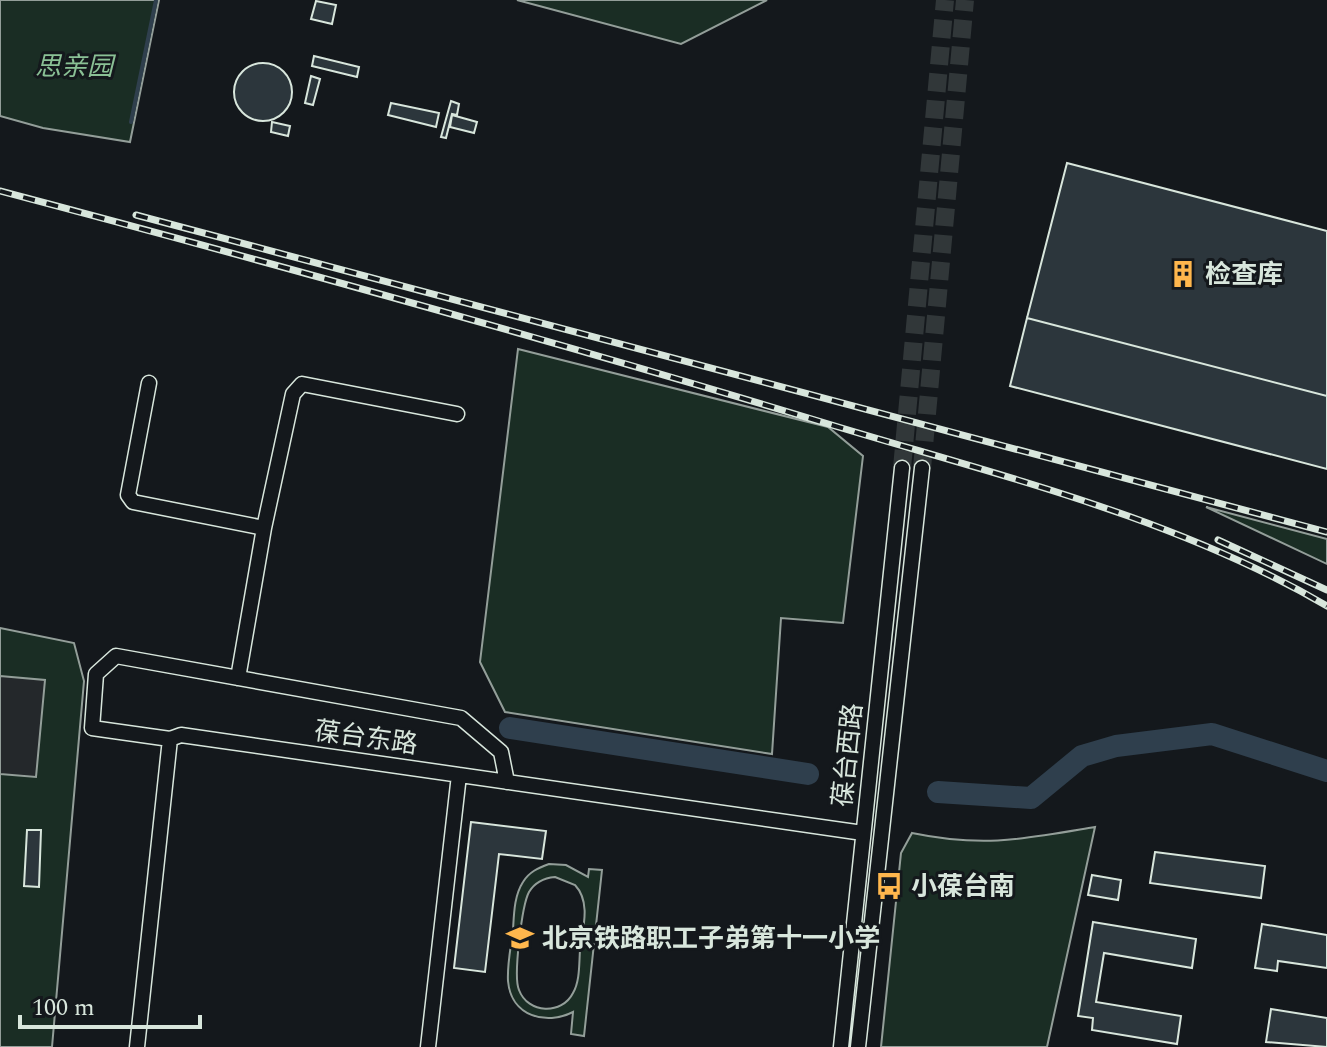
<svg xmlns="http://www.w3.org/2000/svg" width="1327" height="1047" font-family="Spectral,'Noto Sans SC',serif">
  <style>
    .green { fill: #1a2d24; stroke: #939e99; stroke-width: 2; fill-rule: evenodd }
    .parking { fill: #24282b; stroke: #939e99; stroke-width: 2 }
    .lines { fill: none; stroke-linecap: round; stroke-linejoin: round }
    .stream { stroke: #2f3f4d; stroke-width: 4 }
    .river { stroke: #2f3f4d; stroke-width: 22 }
    .building { fill: #2c363c; stroke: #d8e6dc; stroke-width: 2 }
    .major-tunnel { stroke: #313739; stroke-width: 18; stroke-dasharray: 18 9; stroke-linecap: butt }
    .minor-casing { stroke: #d8e6dc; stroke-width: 17 }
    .minor { stroke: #14181c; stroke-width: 14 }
    .rail-casing { stroke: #d8e6dc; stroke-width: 7 }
    .rail { stroke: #14181c; stroke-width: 4; stroke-dasharray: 12; stroke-linecap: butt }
    .labels { text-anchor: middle; stroke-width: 6; stroke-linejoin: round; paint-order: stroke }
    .park-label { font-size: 26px; font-style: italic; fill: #8ac095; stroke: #14181c }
    .poi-label { font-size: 26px; font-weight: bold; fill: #d8e6dc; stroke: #14181c; text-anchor: start }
    .street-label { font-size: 26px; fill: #d8e6dc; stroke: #14181c }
  </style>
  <rect width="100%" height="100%" fill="#14181c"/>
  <!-- green -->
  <path class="green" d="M 0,0 L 159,0 L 130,142 L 43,128 L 0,116 Z
    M 517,0 L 767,0 L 681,44 Z
    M 518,349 L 828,427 L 863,456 L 843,623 L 781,618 L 772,754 L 505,712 L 480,662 Z
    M 1206,507 L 1327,539 L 1327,564 Z
    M 0,628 L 74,643 L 84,681 L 52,1047 L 0,1047 Z
    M 1095,827 L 1047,1047 L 881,1047 L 901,853 L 912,833 C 984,848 1024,839 1095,827 Z
    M 549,864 L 566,865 L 588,877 L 589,869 L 602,870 L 584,1036 L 571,1034 L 573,1012 C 546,1026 511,1016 508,981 C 507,964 511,947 513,930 C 514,914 514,896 523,882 C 529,872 538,868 549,864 ZM 555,877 L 575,885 C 591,902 583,928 580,950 C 579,964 580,981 573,993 C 562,1015 528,1014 519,990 C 513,977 522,905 529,892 C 535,882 544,878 555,877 Z"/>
  <!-- parking -->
  <path class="parking" d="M 0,676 L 45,680 L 36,777 L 0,774 Z"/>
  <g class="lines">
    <!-- stream -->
    <path class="stream" d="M 131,122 L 156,0"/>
    <!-- river -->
    <path class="river" d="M 510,728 L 808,774
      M 938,792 L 1031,798 L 1082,756 L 1116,746 L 1212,734 L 1327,771"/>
  </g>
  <!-- building -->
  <path class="building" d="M 316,1 L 336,5 L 332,24 L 311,19 Z
    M 314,56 L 359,67 L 357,77 L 312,66 Z
    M234 92a29 29 0 1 1 58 0a29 29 0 1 1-58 0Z
    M 311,76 L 320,79 L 313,105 L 305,103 Z
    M 451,101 L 459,104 L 457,115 L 452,114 L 446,138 L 441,137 Z
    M 391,103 L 439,113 L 436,127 L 388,115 Z
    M 452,115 L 477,122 L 474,133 L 450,127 Z
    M 272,122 L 290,126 L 288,136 L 271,132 Z
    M 1067,163 L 1327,231 L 1327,396 L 1027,318 Z
    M 1027,318 L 1327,396 L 1327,469 L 1010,386 Z
    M 471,822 L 546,831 L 542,859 L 499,854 L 485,972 L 454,968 Z
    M 27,830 L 41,830 L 39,887 L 24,886 Z
    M 1155,852 L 1265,866 L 1261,898 L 1150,883 Z
    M 1092,875 L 1121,880 L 1118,900 L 1088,895 Z
    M 1093,922 L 1196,939 L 1192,968 L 1104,953 L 1096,1002 L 1181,1016 L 1177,1044 L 1092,1030 L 1093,1018 L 1078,1016 Z
    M 1262,924 L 1327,935 L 1327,968 L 1278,961 L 1277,971 L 1255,968 Z
    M 1271,1009 L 1327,1018 L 1327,1047 L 1266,1042 Z"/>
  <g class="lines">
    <!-- major-tunnel -->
    <path class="major-tunnel" d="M 902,468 L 945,0
      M 922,468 L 965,0"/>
    <!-- minor casing -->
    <g class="minor-casing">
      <path id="minor" d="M 149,383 L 128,495 L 133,502 L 264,528
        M 238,678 L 264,528 L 293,394 L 302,384 L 457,414
        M 170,739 L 92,728 L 96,674 L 116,656 L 461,718 L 501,752 L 507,782
        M 137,1047 L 170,739 L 181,735 L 863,833
        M 428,1047 L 459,775
        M 841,1047 L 902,468
        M 858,1047 L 922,468"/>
    </g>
    <!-- minor -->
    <use href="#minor" class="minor"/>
    <!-- rail casing -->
    <g class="rail-casing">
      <path id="rail" d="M 0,191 C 280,265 558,342 835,426 C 1001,476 1176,518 1327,606
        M 136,215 L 1327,532
        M 1218,540 L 1327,590"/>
    </g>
    <!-- rail -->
    <use href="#rail" class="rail"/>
  </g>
  <!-- icons -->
  <defs>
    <g id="building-bare" transform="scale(2.16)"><path d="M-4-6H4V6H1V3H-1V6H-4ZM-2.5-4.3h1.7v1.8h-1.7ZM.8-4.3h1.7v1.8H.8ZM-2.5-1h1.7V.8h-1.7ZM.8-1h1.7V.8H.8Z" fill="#ffb74d" stroke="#14181c" stroke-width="2.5" paint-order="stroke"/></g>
    <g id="bus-bare" transform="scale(2.16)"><path d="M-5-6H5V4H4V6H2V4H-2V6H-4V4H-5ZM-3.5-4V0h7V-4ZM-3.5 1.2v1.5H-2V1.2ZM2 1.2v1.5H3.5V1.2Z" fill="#ffb74d" stroke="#14181c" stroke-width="2.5" paint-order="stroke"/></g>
    <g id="school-bare" transform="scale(2.16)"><path d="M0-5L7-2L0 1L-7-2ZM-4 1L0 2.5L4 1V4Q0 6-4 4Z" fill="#ffb74d" stroke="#14181c" stroke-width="2.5" paint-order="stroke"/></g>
  </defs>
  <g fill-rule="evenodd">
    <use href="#building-bare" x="1183" y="274"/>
    <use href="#bus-bare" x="889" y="886"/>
    <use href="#school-bare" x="520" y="938"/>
  </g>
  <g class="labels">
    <!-- park labels -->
    <g class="park-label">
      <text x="74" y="75">思亲园</text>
    </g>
    <!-- poi labels -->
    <g class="poi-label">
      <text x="1205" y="283">检查库</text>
      <text x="911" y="895">小葆台南</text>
      <text x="542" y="947">北京铁路职工子弟第十一小学</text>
    </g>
    <!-- street labels -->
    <g class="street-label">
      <text transform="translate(366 737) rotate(8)" y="9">葆台东路</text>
      <text transform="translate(847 755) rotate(-84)" y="9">葆台西路</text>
    </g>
  </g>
  <!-- scale -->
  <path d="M20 1015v12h180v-12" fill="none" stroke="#d8e6dc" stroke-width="4"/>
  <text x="32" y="1015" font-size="24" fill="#d8e6dc" stroke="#14181c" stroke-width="6" paint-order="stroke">100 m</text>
</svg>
